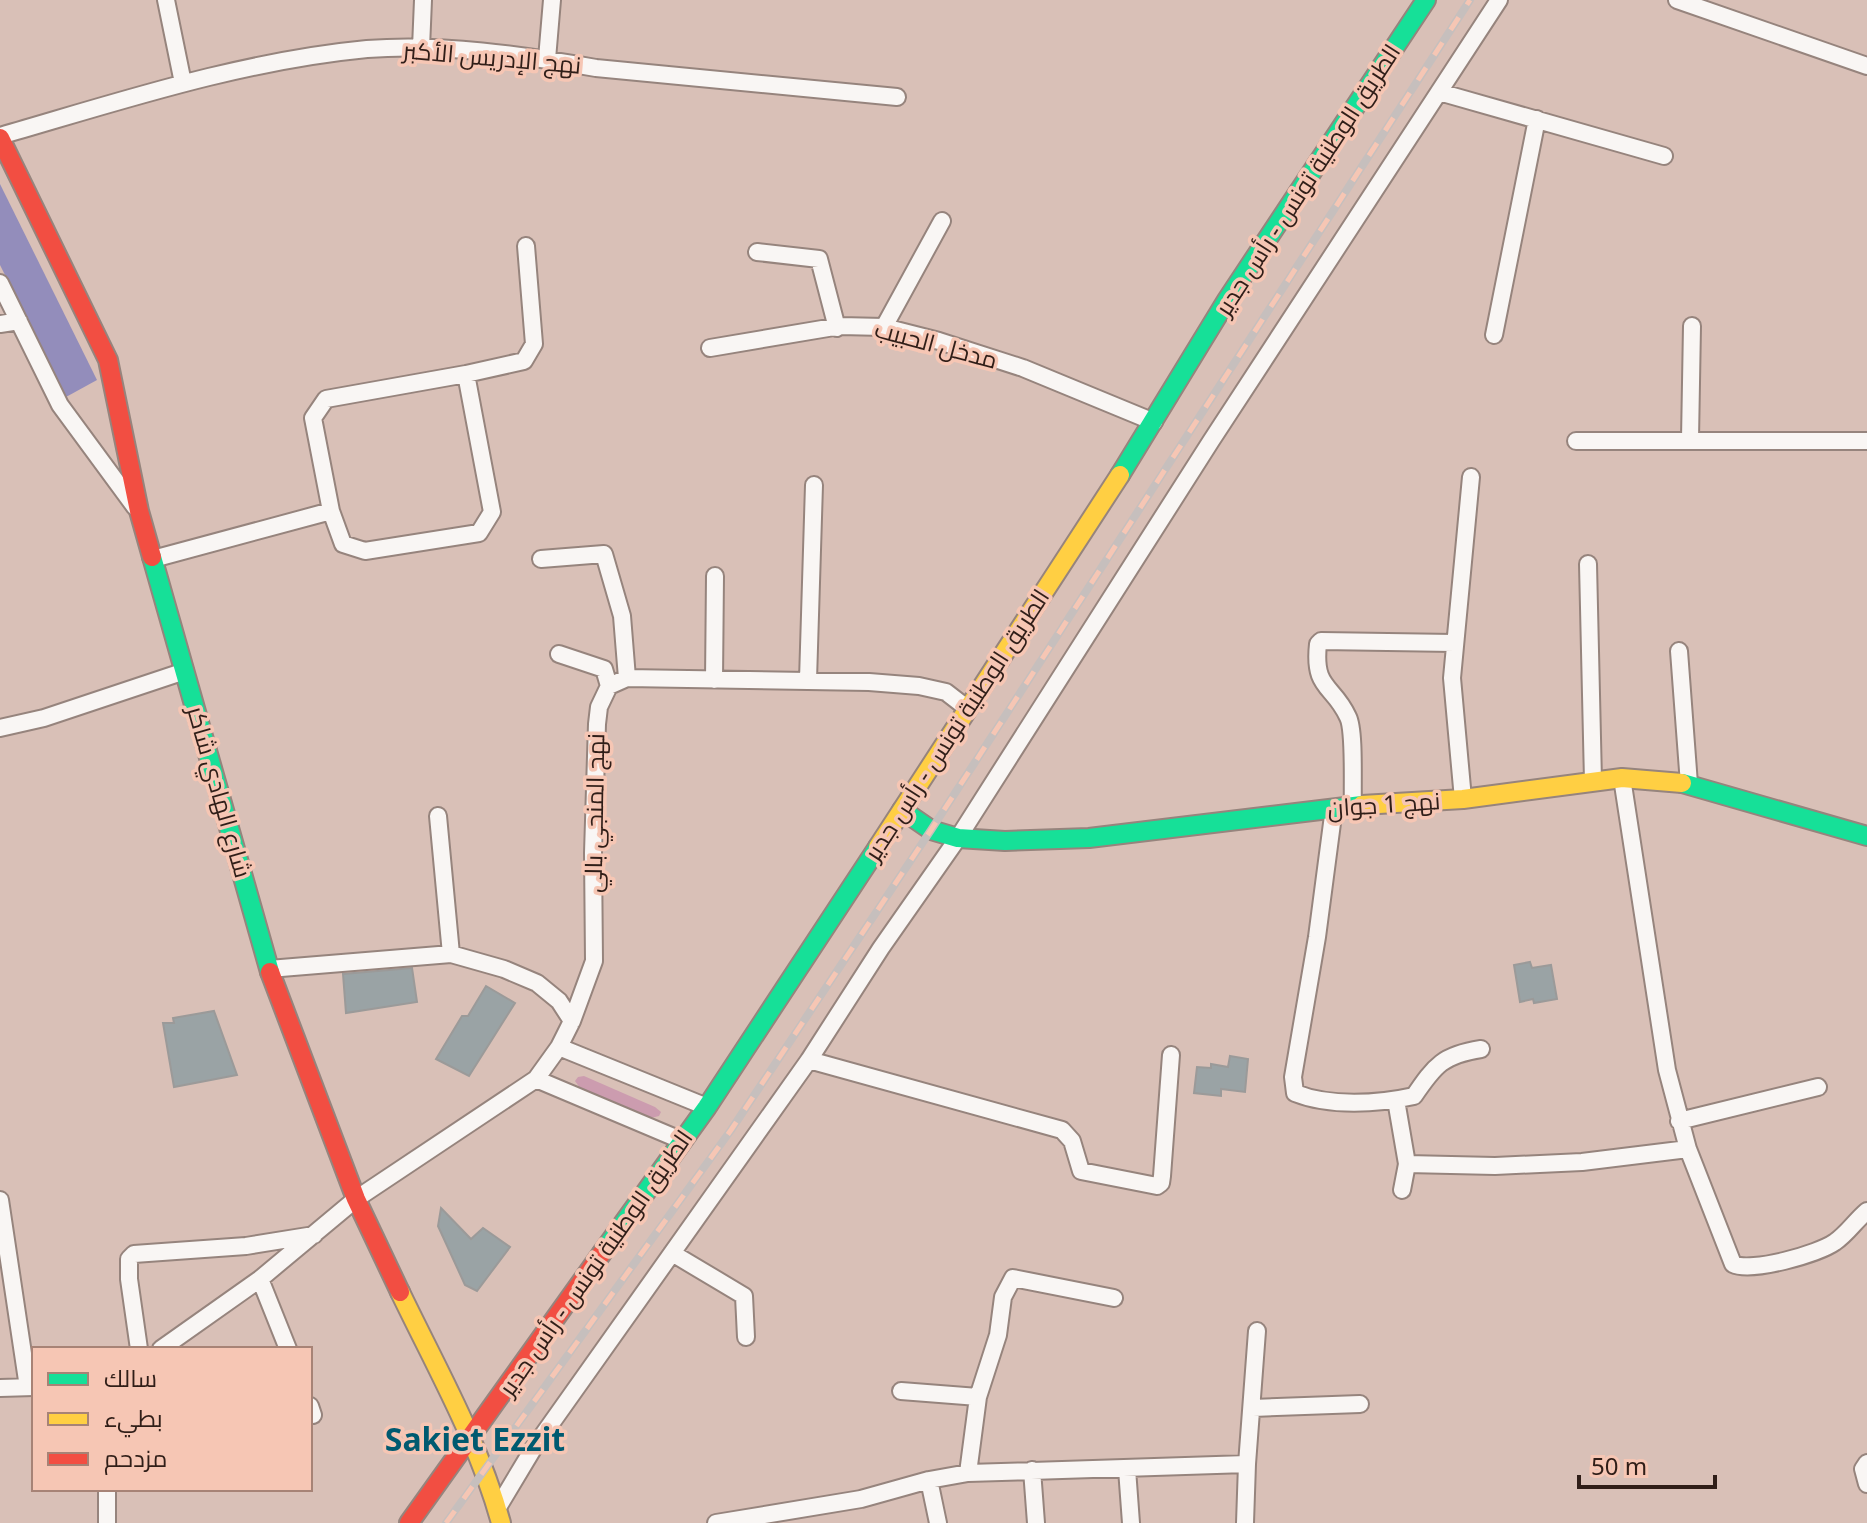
<svg xmlns="http://www.w3.org/2000/svg" width="1867" height="1523" font-family="'Noto Sans',Cairo,sans-serif">
  <style>
    .green { fill: #cc9caf }
    .water { fill: #938dbb }
    .building { fill: #9aa3a5; stroke: #9b9a99; stroke-width: 2 }
    .lines { fill: none; stroke-linecap: round; stroke-linejoin: round }
    .street-casing { stroke: #96847d; stroke-width: 20 }
    .fast-casing { stroke: #96847d; stroke-width: 22 }
    .slow-casing { stroke: #96847d; stroke-width: 22 }
    .jam-casing { stroke: #96847d; stroke-width: 22 }
    .street { stroke: #f9f6f4; stroke-width: 16 }
    .fast { stroke: #16e098; stroke-width: 18 }
    .slow { stroke: #ffcf43; stroke-width: 18 }
    .jam { stroke: #f24e42; stroke-width: 18 }
    .rail-casing { stroke: #c6bfbd; stroke-width: 8 }
    .rail { stroke: #f6c6b4; stroke-width: 5; stroke-dasharray: 15; stroke-linecap: butt }
    .labels { text-anchor: middle; stroke-width: 7; stroke-linejoin: round; paint-order: stroke }
    .street-label { font-size: 24px; fill: #301e18; stroke: #f6c6b4 }
    .district-label { font-size: 32px; font-weight: bold; fill: #005a70; stroke: #f6c6b4 }
  </style>
  <rect width="100%" height="100%" fill="#d9c0b7"/>
  <!-- green -->
  <path class="green" d="M 584,1076 L 655,1107 L 661,1112 L 659,1116 L 651,1118 L 580,1088 L 575,1081 L 578,1077 Z"/>
  <!-- water -->
  <path class="water" d="M 0,184 L 97,380 L 66,397 L 0,265 Z"/>
  <!-- building -->
  <path class="building" d="M 1530,962 L 1532,968 L 1551,965 L 1557,999 L 1534,1003 L 1533,999 L 1520,1002 L 1514,965 Z
    M 412,968 L 417,1002 L 346,1013 L 343,974 Z
    M 486,986 L 515,1003 L 469,1076 L 436,1059 L 462,1016 L 468,1016 Z
    M 214,1011 L 237,1075 L 174,1087 L 163,1023 L 174,1023 L 173,1018 Z
    M 1230,1056 L 1248,1059 L 1245,1092 L 1221,1089 L 1221,1096 L 1194,1093 L 1197,1067 L 1211,1068 L 1211,1064 L 1228,1067 Z
    M 441,1208 L 471,1239 L 483,1228 L 510,1247 L 477,1291 L 465,1285 L 438,1226 Z"/>
  <g class="lines">
    <!-- street casing -->
    <g class="street-casing">
      <path id="street" d="M 166,0 L 183,83
        M 1677,0 L 1867,66
        M 421,48 L 423,0
        M 547,59 L 552,0
        M 1439,92 L 1664,156
        M 0,136 C 121,101 241,61 367,49 C 442,43 522,55 596,68 L 897,97
        M 757,252 L 819,259 L 837,328
        M 0,283 L 60,405 L 135,507
        M 0,324 L 19,321
        M 884,327 L 942,221
        M 1494,335 L 1537,119
        M 710,348 L 840,326 L 884,327 L 939,341 L 1023,368 L 1154,422
        M 466,374 L 492,512 L 479,533 L 365,551 L 343,544 L 331,511 L 313,418 L 326,399 L 466,374 L 524,361 L 534,344 L 526,246
        M 1690,439 L 1692,326
        M 1576,441 L 1867,441
        M 153,559 L 331,511
        M 541,559 L 604,554 L 622,616 L 627,678
        M 1588,564 L 1593,781
        M 1679,651 L 1689,784
        M 559,654 L 604,669 L 609,686
        M 714,680 L 715,576
        M 808,680 L 814,485
        M 0,728 L 44,718 L 185,671
        M 1622,778 L 1667,1070 L 1688,1149 L 1733,1264 C 1751,1273 1818,1254 1835,1242 C 1847,1234 1856,1220 1867,1211
        M 1463,799 L 1452,678 L 1471,477
        M 1353,805 C 1352,786 1355,731 1348,717 C 1333,684 1313,690 1318,644 L 1321,641 L 1454,643
        M 1334,808 L 1317,937 L 1293,1077 L 1295,1093 C 1330,1107 1378,1104 1414,1096 C 1435,1065 1443,1055 1481,1049
        M 438,816 L 451,954
        M 269,969 L 451,954 L 504,969 L 537,983 L 559,1001 L 572,1021
        M 559,1047 L 707,1107
        M 809,1060 L 1062,1130 L 1072,1141 L 1081,1171 L 1157,1186 L 1161,1183 L 1162,1176 L 1171,1055
        M 536,1079 L 683,1141
        M 1396,1100 L 1407,1164 L 1402,1190
        M 1679,1121 L 1818,1087
        M 1407,1164 L 1495,1166 L 1582,1162 L 1688,1149
        M 0,1200 L 28,1387
        M 672,1253 L 744,1296 L 746,1337
        M 260,1279 L 288,1349
        M 139,1349 L 129,1279 L 129,1259 L 134,1254 L 246,1246 L 314,1235
        M 161,1349 L 260,1279 L 356,1199 L 536,1079 L 559,1047 L 572,1021 L 594,961 L 593,853 L 597,724 L 599,707 L 609,686 L 627,678 L 869,682 L 919,686 L 946,692 L 968,709
        M 0,1388 L 34,1387
        M 901,1391 L 978,1397
        M 310,1406 L 313,1415
        M 1253,1408 L 1360,1404
        M 1867,1463 L 1863,1469 L 1867,1484
        M 1127,1469 L 1131,1523
        M 1032,1470 L 1036,1523
        M 968,1473 L 978,1397 L 998,1335 L 1003,1297 L 1013,1278 L 1114,1298
        M 929,1480 L 938,1523
        M 497,1509 L 533,1449 L 809,1060 L 881,948 L 958,838 L 1211,441 L 1499,0
        M 107,1523 L 107,1489
        M 716,1523 L 861,1499 L 929,1480 L 968,1473 L 1247,1464 L 1257,1331
        M 1245,1523 L 1247,1464"/>
    </g>
    <!-- fast casing -->
    <g class="fast-casing">
      <path id="fast" d="M 1120,475 L 1227,300 L 1426,0
        M 152,557 L 270,972
        M 1682,783 L 1867,836
        M 902,810 L 931,830 L 958,838 L 1005,841 L 1089,838 L 1362,805
        M 602,1253 L 707,1107 L 878,847"/>
    </g>
    <!-- slow casing -->
    <g class="slow-casing">
      <path id="slow" d="M 1362,805 L 1463,799 L 1622,778 L 1682,783
        M 878,847 L 1120,475
        M 400,1292 C 436,1367 479,1442 501,1523"/>
    </g>
    <!-- jam casing -->
    <g class="jam-casing">
      <path id="jam" d="M 0,138 L 108,360 L 139,511 L 152,557
        M 270,972 L 356,1199 L 400,1292
        M 409,1523 L 602,1253"/>
    </g>
    <!-- street -->
    <use href="#street" class="street"/>
    <!-- fast -->
    <use href="#fast" class="fast"/>
    <!-- slow -->
    <use href="#slow" class="slow"/>
    <!-- jam -->
    <use href="#jam" class="jam"/>
    <!-- rail casing -->
    <g class="rail-casing">
      <path id="rail" d="M 446,1523 L 731,1130 L 931,830 L 1470,0"/>
    </g>
    <!-- rail -->
    <use href="#rail" class="rail"/>
  </g>
  <g class="labels">
    <!-- street labels -->
    <g class="street-label">
      <text transform="translate(492 58) rotate(5)" y="8">نهج الإدريس الأكبر</text>
      <text transform="translate(1308 180) rotate(-57)" y="8">الطريق الوطنية تونس - رأس جدير</text>
      <text transform="translate(936 345) rotate(15)" y="8">مدخل الحبيب</text>
      <text transform="translate(957 725) rotate(-57)" y="8">الطريق الوطنية تونس - رأس جدير</text>
      <text transform="translate(219 792) rotate(74)" y="8">شارع الهادي شاكر</text>
      <text transform="translate(1384 805) rotate(-4)" y="8">نهج 1 جوان</text>
      <text transform="translate(595 813) rotate(-89)" y="8">نهج المنجي بالي</text>
      <text transform="translate(596 1263) rotate(-55)" y="8">الطريق الوطنية تونس - رأس جدير</text>
    </g>
    <!-- district labels -->
    <g class="district-label">
      <text x="475" y="1451">Sakiet Ezzit</text>
    </g>
  </g>
  <!-- legend -->
  <rect x="32" y="1347" width="280" height="144" fill="#f6c6b4" stroke="#a78376" stroke-width="2"/>
  <rect x="48" y="1373" width="40" height="12" fill="#16e098" stroke="#a78376" stroke-width="2"/>
  <text x="104" y="1387" font-size="24" fill="#301e18">سالك</text>
  <rect x="48" y="1413" width="40" height="12" fill="#ffcf43" stroke="#a78376" stroke-width="2"/>
  <text x="104" y="1427" font-size="24" fill="#301e18">بطيء</text>
  <rect x="48" y="1453" width="40" height="12" fill="#f24e42" stroke="#a78376" stroke-width="2"/>
  <text x="104" y="1467" font-size="24" fill="#301e18">مزدحم</text>
  <!-- scale -->
  <path d="M1579 1475v12h136v-12" fill="none" stroke="#301e18" stroke-width="4"/>
  <text x="1591" y="1475" font-size="24" fill="#301e18" stroke="#f6c6b4" stroke-width="6" paint-order="stroke">50 m</text>
</svg>
